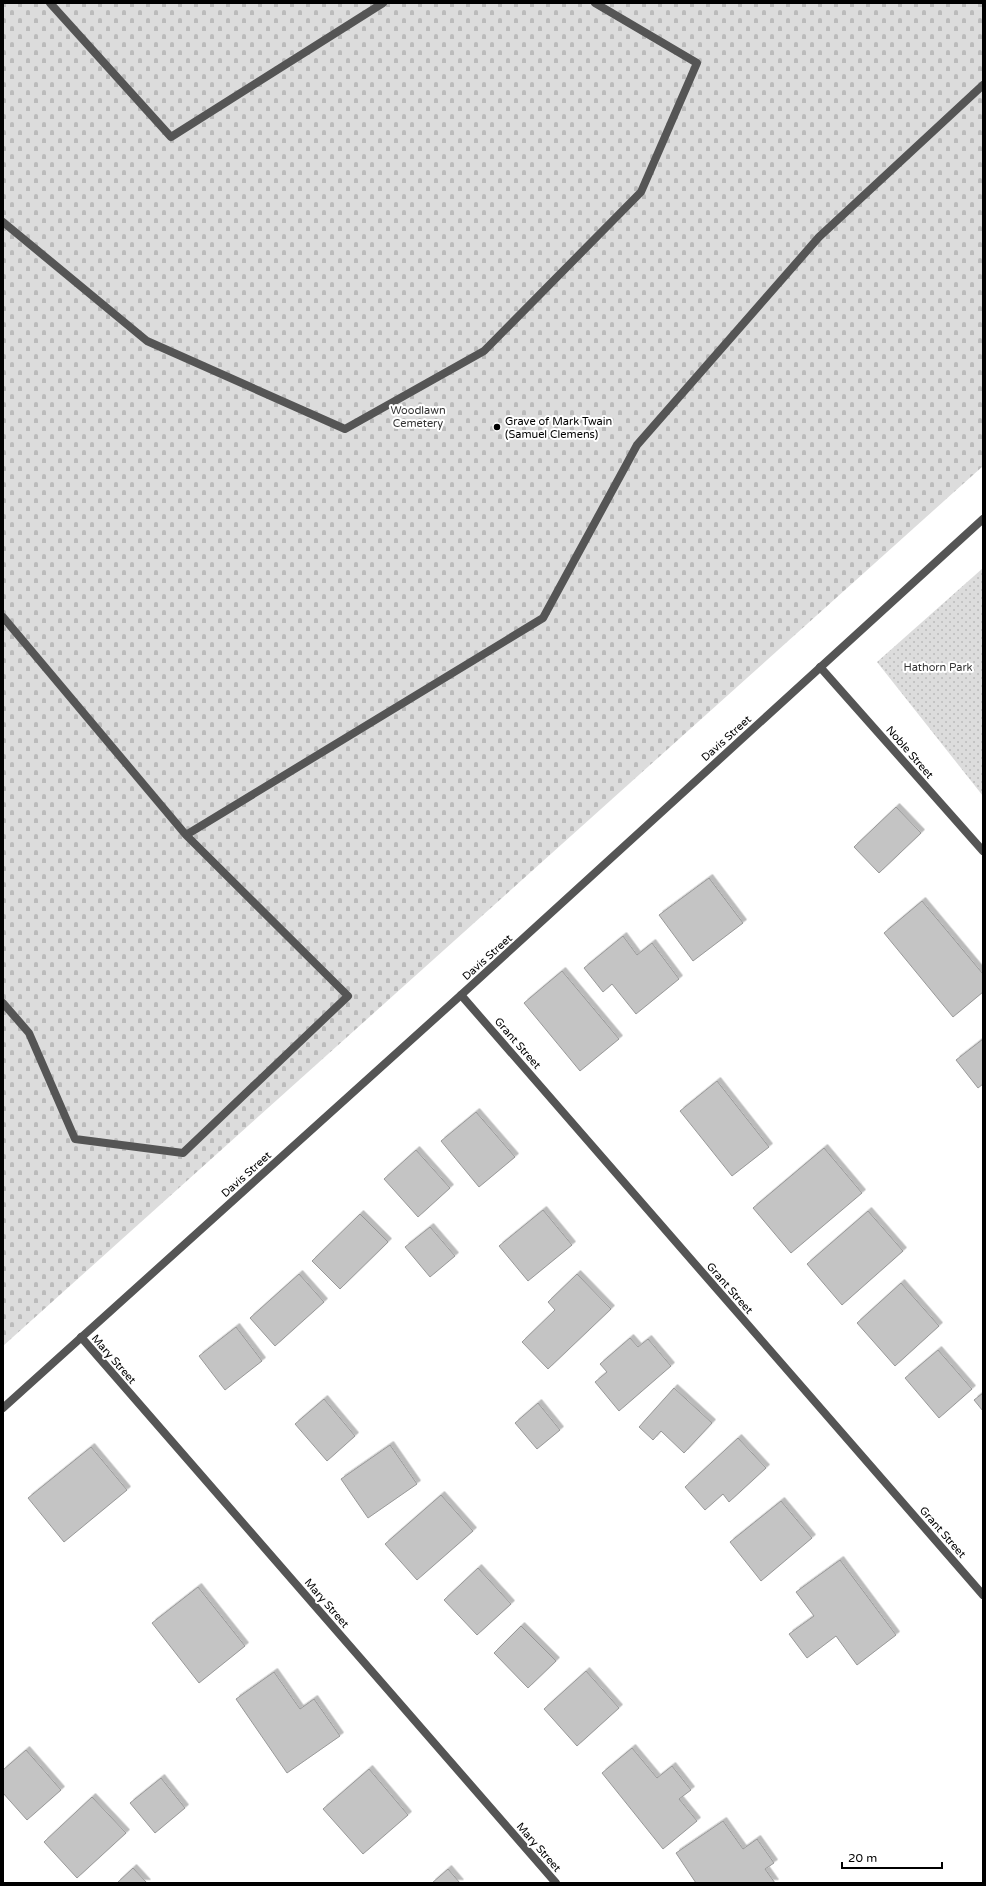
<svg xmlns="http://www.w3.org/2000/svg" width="986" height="1886" font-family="'Varela Round',sans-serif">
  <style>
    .cemetery { fill: url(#cemetery-stones) }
    .park { fill: url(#park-dots) }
    .building { fill: #c4c4c4; stroke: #999; filter: url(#shadow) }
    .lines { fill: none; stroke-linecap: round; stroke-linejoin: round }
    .service { stroke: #555; stroke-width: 8 }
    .minor { stroke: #555; stroke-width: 8 }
    .tertiary { stroke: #555; stroke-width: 8 }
    .poi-dot { fill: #000; stroke: #fff; stroke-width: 1.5 }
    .labels { text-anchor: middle; stroke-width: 4; stroke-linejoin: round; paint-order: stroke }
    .park-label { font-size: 11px; fill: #333; stroke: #fff }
    .poi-label { font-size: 11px; fill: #000; stroke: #fff; text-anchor: start }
    .street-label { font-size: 11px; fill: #000; stroke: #fff }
  </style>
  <defs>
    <pattern id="cemetery-stones" width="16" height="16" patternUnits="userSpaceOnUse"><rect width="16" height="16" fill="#dcdcdc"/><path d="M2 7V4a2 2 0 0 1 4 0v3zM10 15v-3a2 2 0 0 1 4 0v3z" fill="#bbb"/></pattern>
    <pattern id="park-dots" width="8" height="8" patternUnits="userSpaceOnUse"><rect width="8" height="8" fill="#dcdcdc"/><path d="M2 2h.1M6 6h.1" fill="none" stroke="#bbb" stroke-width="1.8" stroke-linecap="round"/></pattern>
    <filter id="shadow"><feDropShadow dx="3.5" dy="-3.5" stdDeviation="0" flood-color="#0004"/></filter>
  </defs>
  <rect width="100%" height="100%" fill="#fff"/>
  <!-- cemetery -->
  <path class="cemetery" d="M 3,3 L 983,3 L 983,466 L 3,1346 Z"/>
  <!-- park -->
  <path class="park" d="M 983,568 L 983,796 L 877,662 Z"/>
  <!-- building -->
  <path class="building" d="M 896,807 L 921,833 L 879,873 L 854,847 Z
    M 709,878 L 743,923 L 693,961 L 659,915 Z
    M 922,901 L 983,974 L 983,992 L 953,1017 L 884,933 Z
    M 623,936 L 637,955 L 652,943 L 679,979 L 636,1014 L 612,984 L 603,992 L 584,968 Z
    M 562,971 L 619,1039 L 580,1071 L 524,1003 Z
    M 983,1039 L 983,1084 L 978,1088 L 956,1060 Z
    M 717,1081 L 769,1147 L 732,1176 L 680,1111 Z
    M 476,1112 L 515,1157 L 479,1187 L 441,1141 Z
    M 824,1148 L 862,1193 L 791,1253 L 753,1208 Z
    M 416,1150 L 450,1188 L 418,1217 L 384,1179 Z
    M 543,1210 L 572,1245 L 528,1281 L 499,1246 Z
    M 868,1211 L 903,1251 L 842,1305 L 807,1264 Z
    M 360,1214 L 388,1242 L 340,1289 L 312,1261 Z
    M 430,1227 L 455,1256 L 430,1277 L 405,1247 Z
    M 299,1274 L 324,1302 L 275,1346 L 250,1318 Z
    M 577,1274 L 611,1309 L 548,1369 L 522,1342 L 555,1310 L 548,1302 Z
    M 901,1283 L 939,1326 L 895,1366 L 857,1323 Z
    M 236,1327 L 262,1361 L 225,1390 L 199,1356 Z
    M 630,1338 L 638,1347 L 648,1339 L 671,1366 L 619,1411 L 595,1382 L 607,1372 L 600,1364 Z
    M 938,1350 L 972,1389 L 939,1418 L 905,1378 Z
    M 674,1388 L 712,1423 L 684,1453 L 661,1431 L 653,1440 L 639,1427 Z
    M 983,1393 L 983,1411 L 974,1400 Z
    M 324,1399 L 355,1436 L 327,1461 L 295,1424 Z
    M 538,1403 L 560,1430 L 537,1449 L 515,1423 Z
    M 738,1438 L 766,1468 L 729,1502 L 723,1494 L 705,1510 L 685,1487 Z
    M 390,1445 L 417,1484 L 368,1518 L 341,1479 Z
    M 91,1447 L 127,1490 L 64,1542 L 28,1498 Z
    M 441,1495 L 473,1531 L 417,1580 L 385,1544 Z
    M 781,1501 L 812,1538 L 761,1581 L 730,1542 Z
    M 840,1560 L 896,1635 L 857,1665 L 836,1636 L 807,1658 L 789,1634 L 814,1616 L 796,1592 Z
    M 478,1568 L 511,1604 L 477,1635 L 444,1600 Z
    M 198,1587 L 245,1646 L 199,1683 L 152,1623 Z
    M 521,1626 L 556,1661 L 528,1688 L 494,1653 Z
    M 586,1671 L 619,1708 L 577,1746 L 544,1709 Z
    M 274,1672 L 300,1709 L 314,1699 L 340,1736 L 287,1773 L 236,1699 Z
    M 632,1748 L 657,1778 L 672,1766 L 691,1790 L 679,1799 L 697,1821 L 663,1849 L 602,1773 Z
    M 26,1750 L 61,1790 L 27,1820 L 3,1793 L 3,1770 Z
    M 369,1769 L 408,1815 L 363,1854 L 323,1809 Z
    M 161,1778 L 185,1808 L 155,1833 L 130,1803 Z
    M 92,1797 L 126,1833 L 77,1878 L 44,1842 Z
    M 723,1821 L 743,1849 L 757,1839 L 774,1863 L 765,1869 L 775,1883 L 696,1883 L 676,1853 Z
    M 133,1868 L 147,1883 L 117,1883 Z
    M 448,1869 L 460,1883 L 432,1883 Z"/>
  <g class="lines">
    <!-- service -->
    <path class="service" d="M 50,3 L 171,137 L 383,3
      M 3,222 L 147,341 L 345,429 L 484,351 L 641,192 L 697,63 L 595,3
      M 3,617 L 186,835 L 543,618 L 637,445 L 819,237 L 983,85
      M 3,1003 L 29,1033 L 75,1139 L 183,1153 L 348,996 L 186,835"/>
    <!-- minor -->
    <path class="minor" d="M 820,667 L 983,851
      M 461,995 L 983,1595
      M 81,1337 L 556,1883"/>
    <!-- tertiary -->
    <path class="tertiary" d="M 3,1408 L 461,995 L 983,519"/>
  </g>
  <!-- markers -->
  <circle class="poi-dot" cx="497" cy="427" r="4"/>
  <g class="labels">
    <!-- park labels -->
    <g class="park-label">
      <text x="418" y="414">Woodlawn<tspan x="418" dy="13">Cemetery</tspan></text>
      <text x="938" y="671">Hathorn Park</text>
    </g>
    <!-- poi labels -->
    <g class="poi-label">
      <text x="505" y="425">Grave of Mark Twain<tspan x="505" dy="13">(Samuel Clemens)</tspan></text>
    </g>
    <!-- street labels -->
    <g class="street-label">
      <text transform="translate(726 738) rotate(-42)" y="4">Davis Street</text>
      <text transform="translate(910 752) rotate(49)" y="4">Noble Street</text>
      <text transform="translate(487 957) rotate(-42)" y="4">Davis Street</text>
      <text transform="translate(518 1043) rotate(49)" y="4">Grant Street</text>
      <text transform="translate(246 1174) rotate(-42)" y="4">Davis Street</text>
      <text transform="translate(730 1288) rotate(49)" y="4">Grant Street</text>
      <text transform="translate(114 1359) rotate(49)" y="4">Mary Street</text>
      <text transform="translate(943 1532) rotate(49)" y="4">Grant Street</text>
      <text transform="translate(327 1603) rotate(49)" y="4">Mary Street</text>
      <text transform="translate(539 1847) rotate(49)" y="4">Mary Street</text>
    </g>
  </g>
  <!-- border -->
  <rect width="986" height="1886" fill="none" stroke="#000000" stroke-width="8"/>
  <!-- scale -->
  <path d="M842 1862v6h100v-6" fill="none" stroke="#000000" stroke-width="2"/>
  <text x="848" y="1862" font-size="12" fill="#000000" stroke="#ffffff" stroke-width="3" paint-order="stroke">20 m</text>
</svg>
